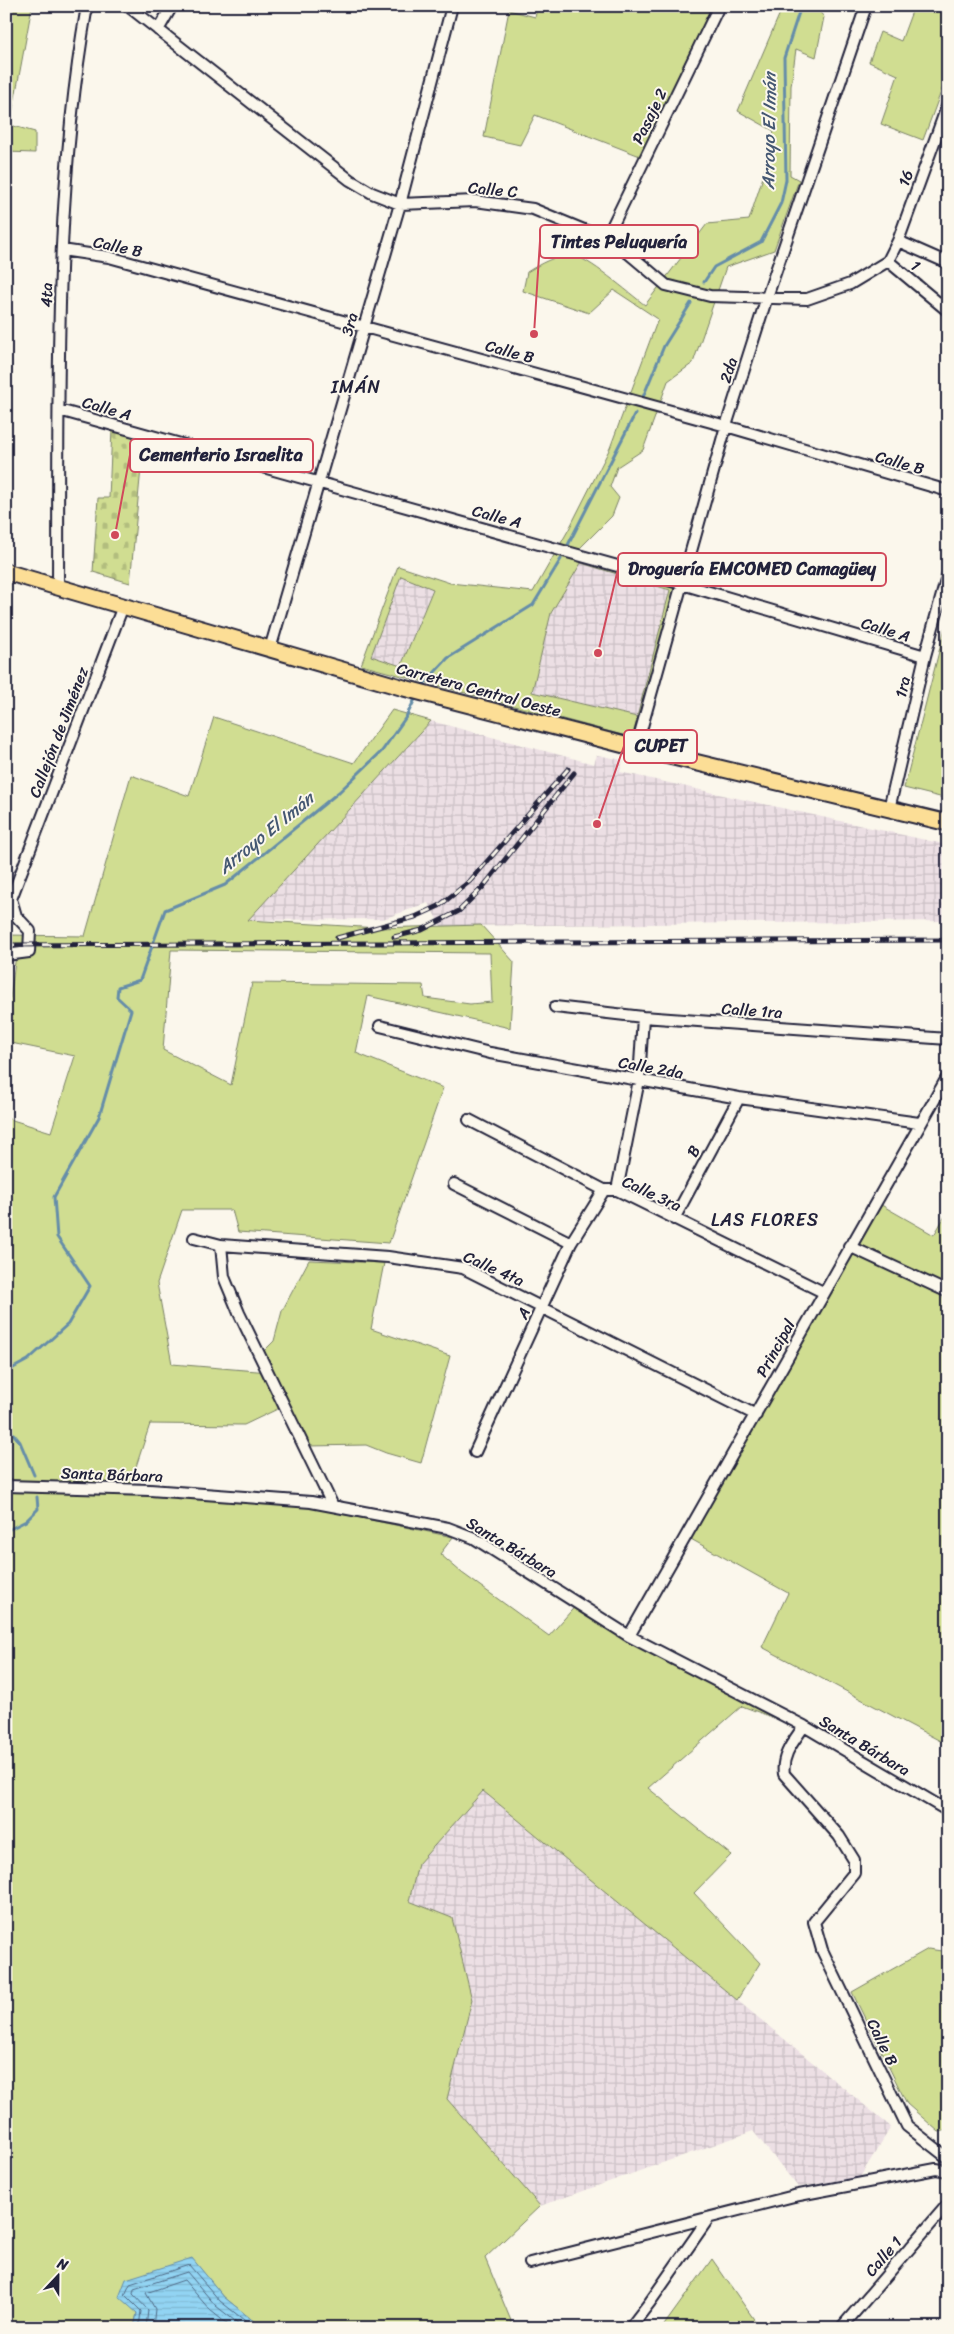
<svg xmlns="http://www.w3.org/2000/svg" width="954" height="2334" font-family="Sriracha,sans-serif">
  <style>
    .industrial { fill: url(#industrial-grid) }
    .green { fill: #d0dd91; stroke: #798066; fill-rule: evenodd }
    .cemetery { fill: url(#cemetery-stones); stroke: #798066 }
    .water { fill: url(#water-rules); stroke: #658da9 }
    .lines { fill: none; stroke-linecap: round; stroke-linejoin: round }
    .shore { stroke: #4f6985; stroke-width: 1 }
    .stream { stroke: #658da9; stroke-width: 3 }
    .minor-casing { stroke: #22223b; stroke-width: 14 }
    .primary-casing { stroke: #22223b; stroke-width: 19 }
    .minor { stroke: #fbf7ec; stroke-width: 10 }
    .primary { stroke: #fcde96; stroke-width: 15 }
    .rail-casing { stroke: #22223b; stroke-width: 5 }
    .rail { stroke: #fbf7ec; stroke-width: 3; stroke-dasharray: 9; stroke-linecap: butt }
    .labels { text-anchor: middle; stroke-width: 4; stroke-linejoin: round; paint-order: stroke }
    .street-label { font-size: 16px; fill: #22223b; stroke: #fbf7ec }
    .water-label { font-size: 18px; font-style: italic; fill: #445772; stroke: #fbf7ec }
    .neighbourhood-label { font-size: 18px; letter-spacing: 1px; fill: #22223b; stroke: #fbf7ec }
    .leader { fill: none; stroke: #d1495b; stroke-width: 2 }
    .callout-dot { fill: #d1495b; stroke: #fbf7ec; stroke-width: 2 }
    .callout { fill: #fbf7ec; stroke: #d1495b; stroke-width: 2 }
    .callout-label { font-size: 18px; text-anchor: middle; font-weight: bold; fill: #22223b }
  </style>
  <defs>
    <pattern id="industrial-grid" width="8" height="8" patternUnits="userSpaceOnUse" patternTransform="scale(1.25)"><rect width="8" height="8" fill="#ecdfe4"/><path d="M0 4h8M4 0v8" fill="none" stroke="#cabfc4"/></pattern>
    <pattern id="cemetery-stones" width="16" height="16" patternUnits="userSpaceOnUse" patternTransform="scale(1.25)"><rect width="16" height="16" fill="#d0dd91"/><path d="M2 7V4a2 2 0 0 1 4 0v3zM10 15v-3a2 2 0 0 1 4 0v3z" fill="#b2bd7e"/></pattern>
    <pattern id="water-rules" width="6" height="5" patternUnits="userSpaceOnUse" patternTransform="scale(1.25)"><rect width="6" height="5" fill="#92d4f3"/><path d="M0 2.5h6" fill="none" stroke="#7eb6d1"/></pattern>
  </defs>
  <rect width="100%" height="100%" fill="#fbf7ec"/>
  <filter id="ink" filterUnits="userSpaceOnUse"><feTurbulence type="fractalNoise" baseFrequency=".02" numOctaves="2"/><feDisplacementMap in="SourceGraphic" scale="10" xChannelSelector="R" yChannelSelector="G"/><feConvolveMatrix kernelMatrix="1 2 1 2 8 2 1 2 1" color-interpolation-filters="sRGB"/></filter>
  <g filter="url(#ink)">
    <!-- industrial -->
    <path class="industrial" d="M 581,563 L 671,590 L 637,717 L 532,692 L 551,613 Z
      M 401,575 L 433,588 L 401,666 L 371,656 Z
      M 431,721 L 594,764 L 597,755 L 623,760 L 620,772 L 948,845 L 948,921 L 441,926 L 428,903 L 383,919 L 247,920 Z
      M 483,1791 L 891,2127 L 860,2177 L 798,2187 L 753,2131 L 540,2206 L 447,2099 L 472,2000 L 409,1901 L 418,1864 Z"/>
    <!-- green -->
    <path class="green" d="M 6,6 L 32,6 L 10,125 L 35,132 L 35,153 L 6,152 Z
      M 538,6 L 712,6 L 640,156 L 535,115 L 520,145 L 484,137 L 509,10 L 535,17 Z
      M 783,6 L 819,6 L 818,10 L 824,17 L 816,57 L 796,49 L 791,86 L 790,175 L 799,180 L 774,250 L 726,267 L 693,363 L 668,381 L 643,450 L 617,467 L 610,487 L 619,498 L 612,516 L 579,549 L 684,581 L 641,740 L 361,665 L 398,566 L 450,583 L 533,592 L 569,529 L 610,448 L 658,319 L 614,290 L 589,313 L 523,291 L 527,272 C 540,264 555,255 571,255 C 587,256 630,294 645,305 L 707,224 L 749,220 L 764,174 L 774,131 L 738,111 ZM 581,563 L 670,590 L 637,717 L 532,692 L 551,613 ZM 401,576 L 433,589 L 401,666 L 371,656 Z
      M 914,6 L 948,6 L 948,73 L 923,140 L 881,124 L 898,75 L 869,62 L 880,32 L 901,41 Z
      M 945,628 L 948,629 L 948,799 L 904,788 Z
      M 392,710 L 431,721 L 248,920 L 378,928 L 481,925 L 514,962 L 510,1028 L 368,996 L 356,1053 L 443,1088 L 389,1243 L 238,1232 L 232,1210 L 182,1210 L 157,1283 L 172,1364 L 269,1372 L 260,1355 L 274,1341 L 282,1311 L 309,1260 L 384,1263 L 371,1329 L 450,1356 L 421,1463 L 386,1453 L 366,1445 L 308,1446 L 288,1404 L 244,1425 L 150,1424 L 128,1491 L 308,1507 L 453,1537 L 440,1554 L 462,1573 L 549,1636 L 578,1603 L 793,1725 L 742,1706 L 648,1788 L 731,1855 L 694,1893 L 760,1963 L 737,2000 L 483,1791 L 418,1864 L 409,1901 L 452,1918 L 472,2000 L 447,2099 L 540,2206 L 485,2258 L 514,2328 L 262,2328 L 224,2297 L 191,2258 L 137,2313 L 134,2328 L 6,2328 L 6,1118 L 51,1132 L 75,1056 L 6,1042 L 6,999 L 10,998 L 16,955 L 6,956 L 6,935 L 85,936 L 131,775 L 189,796 L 214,717 L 354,763 ZM 171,950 L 490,953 L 492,1002 L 470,1004 L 425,998 L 423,985 L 252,983 L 231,1085 L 163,1050 Z
      M 876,1202 L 934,1235 L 948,1211 L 948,1745 L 762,1647 L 788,1593 L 689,1538 Z
      M 928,1949 L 948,1952 L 948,2130 L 939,2132 L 907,2104 L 852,1992 Z
      M 712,2259 L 760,2328 L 662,2328 Z"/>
    <!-- cemetery -->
    <path class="cemetery" d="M 112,429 L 144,437 L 130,583 L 93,572 L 98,498 L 109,498 Z"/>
    <!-- water -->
    <path class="water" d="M 192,2258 L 224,2297 L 262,2328 L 134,2328 L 137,2313 L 119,2297 L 126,2279 Z"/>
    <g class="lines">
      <!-- shore -->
      <path class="shore" d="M 139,2328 L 141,2311 L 125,2295 L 130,2284 L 189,2265 L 220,2301 L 254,2328
        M 146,2328 L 148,2310 L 133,2294 L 134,2289 L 187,2272 L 216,2306 L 244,2328
        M 153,2328 L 155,2309 L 146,2293 L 184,2280 L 210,2310 L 232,2328"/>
      <!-- stream -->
      <path class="stream" d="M 704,282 L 714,267 L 761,242 L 781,203 L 786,180 L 784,58 L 801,6
        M 643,397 L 664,346 L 691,303
        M 568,545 L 635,414
        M 421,687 L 448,658 L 533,605 L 561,559
        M 6,1372 L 28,1360 L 68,1324 L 90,1286 L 57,1237 L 54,1197 L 99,1117 L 131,1010 L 117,997 L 118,987 L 140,980 L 165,910 L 225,885 L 339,792 L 382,751 L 406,717 L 417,695
        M 6,1425 L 20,1442 L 34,1475
        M 6,1531 L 26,1521 L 38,1509 L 37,1497"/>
      <!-- minor casing -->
      <g class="minor-casing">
        <path id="minor" d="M 128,6 L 350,180 L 372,193 L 400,204 L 475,201 L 533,209 L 606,239 L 628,253 L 666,285 L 710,296 L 807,299 L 850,284 L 888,261
          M 158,30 L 172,6
          M 606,239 L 719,6
          M 898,241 L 948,263
          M 62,250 L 109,257 L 726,426 L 948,491
          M 888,261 L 898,241 L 948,104
          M 888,261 L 948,311
          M 59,410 L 682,584 L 925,656
          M 58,586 C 59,393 53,197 87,6
          M 270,649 L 400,204 L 452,6
          M 636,748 L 726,426 L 767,297 L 866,6
          M 889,809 L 925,656 L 948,573
          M 6,955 L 29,952 L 30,931 L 16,916 L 11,899 L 123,606
          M 555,1007 L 643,1017 L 948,1039
          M 380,1026 L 490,1053 L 639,1080 L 739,1098 L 919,1123
          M 469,1120 L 604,1190 L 617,1190 L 823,1292
          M 454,1184 L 571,1243
          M 617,1190 L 639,1080 L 643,1017
          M 674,1219 L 739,1098
          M 194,1238 L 221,1245 L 388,1257 L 463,1268 L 756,1415
          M 221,1245 L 224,1277 L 239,1313 L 333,1506
          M 849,1246 L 948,1292
          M 475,1452 L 571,1243 L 604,1190
          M 6,1486 L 150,1490 L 311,1502 L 448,1528 L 474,1538 L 629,1636 L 804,1726 L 948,1811
          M 629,1636 L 948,1076
          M 804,1726 C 794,1741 781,1755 784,1774 L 839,1836 L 854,1860 L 854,1873 L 814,1922 L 822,1950 L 907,2126 L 948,2158
          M 530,2263 L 794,2196 L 936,2169 L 948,2171
          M 630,2328 L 650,2302 L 708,2219
          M 841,2328 L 948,2204"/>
      </g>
      <!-- primary casing -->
      <g class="primary-casing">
        <path id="primary" d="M 6,572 L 404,688 L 636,748 L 948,823"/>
      </g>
      <!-- minor -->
      <use href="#minor" class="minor"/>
      <!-- primary -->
      <use href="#primary" class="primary"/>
      <!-- rail casing -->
      <g class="rail-casing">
        <path id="rail" d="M 394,937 L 422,930 L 459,911 L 483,887 L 574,773
          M 337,938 L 415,917 L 439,906 L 470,881 L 568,769
          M 6,945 L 948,940"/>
      </g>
      <!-- rail -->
      <use href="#rail" class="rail"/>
    </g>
  </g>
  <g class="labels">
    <!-- street labels -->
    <g class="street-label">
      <text transform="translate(649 116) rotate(-64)" y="6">Pasaje 2</text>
      <text transform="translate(905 178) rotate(-70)" y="6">16</text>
      <text transform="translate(493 189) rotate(5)" y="6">Calle C</text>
      <text transform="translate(118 246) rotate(12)" y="6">Calle B</text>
      <text transform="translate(916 265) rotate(40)" y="6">1</text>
      <text transform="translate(46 295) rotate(-89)" y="6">4ta</text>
      <text transform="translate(349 324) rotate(-74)" y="6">3ra</text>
      <text transform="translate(510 351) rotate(15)" y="6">Calle B</text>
      <text transform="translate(728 370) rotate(-72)" y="6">2da</text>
      <text transform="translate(107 408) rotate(16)" y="6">Calle A</text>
      <text transform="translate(900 462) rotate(16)" y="6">Calle B</text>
      <text transform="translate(497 516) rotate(15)" y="6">Calle A</text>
      <text transform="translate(886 629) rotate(17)" y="6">Calle A</text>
      <text transform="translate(902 687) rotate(-77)" y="6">1ra</text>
      <text transform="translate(479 689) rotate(15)" y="6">Carretera Central Oeste</text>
      <text transform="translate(58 732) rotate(-69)" y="6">Callejón de Jiménez</text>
      <text transform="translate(752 1010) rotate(4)" y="6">Calle 1ra</text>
      <text transform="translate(651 1067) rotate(10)" y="6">Calle 2da</text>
      <text transform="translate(693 1151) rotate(-61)" y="6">B</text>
      <text transform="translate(652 1193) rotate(25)" y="6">Calle 3ra</text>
      <text transform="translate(494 1268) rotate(24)" y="6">Calle 4ta</text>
      <text transform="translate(523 1313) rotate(-65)" y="6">A</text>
      <text transform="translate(775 1348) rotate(-61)" y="6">Principal</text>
      <text transform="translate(112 1474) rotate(2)" y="6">Santa Bárbara</text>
      <text transform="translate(512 1547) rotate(31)" y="6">Santa Bárbara</text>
      <text transform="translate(865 1745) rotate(31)" y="6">Santa Bárbara</text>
      <text transform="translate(883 2042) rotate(64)" y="6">Calle B</text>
      <text transform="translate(883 2256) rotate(-49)" y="6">Calle 1</text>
    </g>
    <!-- water labels -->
    <g class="water-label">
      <text transform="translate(769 131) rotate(-89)" y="6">Arroyo El Imán</text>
      <text transform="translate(266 833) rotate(-39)" y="6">Arroyo El Imán</text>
    </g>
    <!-- neighbourhood labels -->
    <g class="neighbourhood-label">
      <text x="356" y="393">IMÁN</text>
      <text x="765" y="1226">LAS FLORES</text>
    </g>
  </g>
  <!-- callouts -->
  <path class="leader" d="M534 334L540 241M115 535L130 455M598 653L618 569M597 824L624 746"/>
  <g class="callout-dot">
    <circle cx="534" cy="334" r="5"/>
    <circle cx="115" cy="535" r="5"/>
    <circle cx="598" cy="653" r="5"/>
    <circle cx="597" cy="824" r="5"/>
  </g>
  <g class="callout">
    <rect x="540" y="225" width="158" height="33" rx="5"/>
    <rect x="130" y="439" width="183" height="33" rx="5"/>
    <rect x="618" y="553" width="268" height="33" rx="5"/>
    <rect x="624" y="730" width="73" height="33" rx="5"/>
  </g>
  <g class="callout-label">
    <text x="619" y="248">Tintes Peluquería</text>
    <text x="221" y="461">Cementerio Israelita</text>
    <text x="752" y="575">Droguería EMCOMED Camagüey</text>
    <text x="661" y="752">CUPET</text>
  </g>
  <!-- margin -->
  <rect width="954" height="2334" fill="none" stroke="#fbf7ec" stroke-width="25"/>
  <rect x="12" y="12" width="929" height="2309" fill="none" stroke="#22223b" stroke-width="2" filter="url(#ink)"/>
  <!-- north arrow -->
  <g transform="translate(58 2276) rotate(22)" stroke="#fbf7ec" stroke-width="4" paint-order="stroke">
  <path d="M0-4L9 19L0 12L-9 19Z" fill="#22223b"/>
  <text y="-8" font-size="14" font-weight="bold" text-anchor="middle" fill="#22223b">N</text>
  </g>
</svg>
